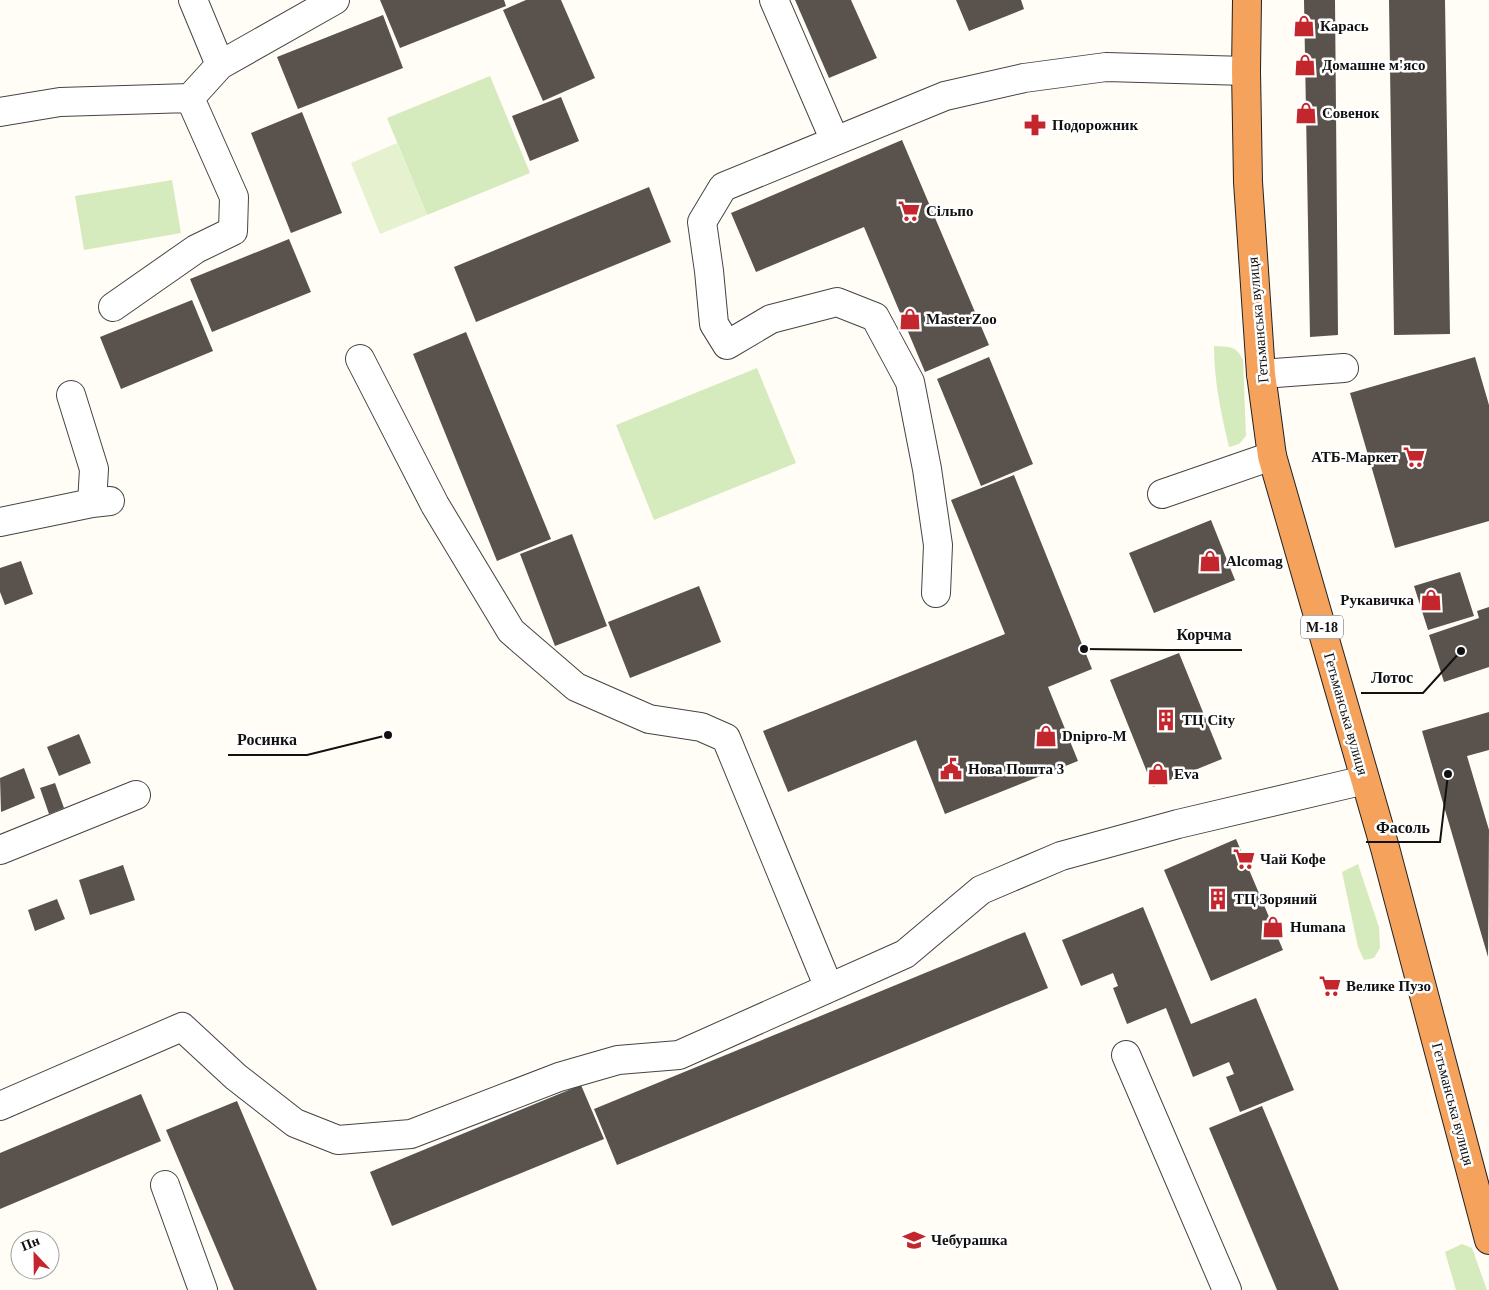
<svg xmlns="http://www.w3.org/2000/svg" width="1489" height="1290" font-family="Georgia,serif">
  <style>
    .green { fill: #d5ebbd }
    .pitch { fill: #e6f2cf }
    .building { fill: #5a524d }
    .lines { fill: none; stroke-linecap: round; stroke-linejoin: round }
    .minor-casing { stroke: #444; stroke-width: 30 }
    .highway-casing { stroke: #222; stroke-width: 30 }
    .minor { stroke: #fff; stroke-width: 28 }
    .highway { stroke: #f5a25d; stroke-width: 28 }
    .labels { text-anchor: middle; stroke-width: 5; stroke-linejoin: round; paint-order: stroke }
    .shield { fill: #fff; stroke: #585858; stroke-width: 1 }
    .shield-label { font-size: 14px; font-weight: bold; fill: #111 }
    .poi-label { font-size: 15px; font-weight: bold; fill: #111; stroke: #fff; text-anchor: start }
    .street-label { font-size: 15px; fill: #111; stroke: #fff }
    .leader { fill: none; stroke: #111; stroke-width: 2 }
    .callout-dot { fill: #111; stroke: #fff; stroke-width: 2 }
    .callout-label { font-size: 16px; text-anchor: middle; font-weight: bold; fill: #111; stroke: #fff; stroke-width: 5; stroke-linejoin: round; paint-order: stroke }
  </style>
  <rect width="100%" height="100%" fill="#fffdf5"/>
  <!-- green -->
  <path class="green" d="M 490,76 L 530,173 L 427,215 L 387,118 Z
    M 172,180 L 181,233 L 84,250 L 75,196 Z
    M 1214,346 C 1229,347 1236,345 1243,360 L 1246,436 L 1239,444 L 1229,447 C 1221,413 1214,381 1214,346 Z
    M 757,368 L 796,463 L 654,520 L 616,425 Z
    M 1358,864 L 1379,927 L 1380,948 L 1374,958 L 1364,960 L 1358,947 L 1342,872 Z
    M 1462,1244 L 1472,1248 L 1487,1290 L 1456,1290 L 1445,1252 Z"/>
  <!-- pitch -->
  <path class="pitch" d="M 397,143 L 427,215 L 380,234 L 351,163 Z"/>
  <!-- building -->
  <path class="building" d="M 380,0 L 504,0 L 506,6 L 400,48 Z
    M 526,0 L 561,0 L 595,78 L 543,101 L 503,10 Z
    M 795,0 L 851,0 L 877,58 L 829,78 Z
    M 956,0 L 1021,0 L 1024,9 L 969,31 Z
    M 1304,0 L 1335,0 L 1338,335 L 1310,337 Z
    M 1389,0 L 1445,0 L 1450,334 L 1394,335 Z
    M 383,15 L 403,68 L 298,109 L 277,57 Z
    M 561,97 L 579,141 L 530,161 L 512,116 Z
    M 302,112 L 342,213 L 291,233 L 251,133 Z
    M 902,140 L 989,345 L 925,372 L 864,227 L 756,272 L 731,213 Z
    M 649,187 L 671,242 L 476,322 L 454,267 Z
    M 289,239 L 311,292 L 212,332 L 190,279 Z
    M 192,300 L 213,351 L 121,389 L 100,337 Z
    M 466,332 L 551,539 L 497,561 L 413,354 Z
    M 989,357 L 1033,464 L 981,486 L 937,379 Z
    M 1475,357 L 1489,405 L 1489,521 L 1395,548 L 1350,393 Z
    M 1014,475 L 1092,669 L 1048,687 L 1078,761 L 945,814 L 916,740 L 788,792 L 763,731 L 1005,634 L 951,500 Z
    M 1211,520 L 1235,580 L 1154,613 L 1129,553 Z
    M 572,534 L 607,626 L 555,646 L 520,554 Z
    M 21,561 L 33,594 L 5,605 L 0,592 L 0,568 Z
    M 1460,572 L 1474,616 L 1428,630 L 1414,586 Z
    M 699,586 L 721,642 L 630,678 L 608,622 Z
    M 1489,607 L 1489,667 L 1444,682 L 1429,635 L 1479,618 L 1477,611 Z
    M 1179,653 L 1222,759 L 1153,787 L 1110,680 Z
    M 1489,712 L 1489,750 L 1467,756 L 1489,830 L 1488,957 L 1422,731 Z
    M 79,734 L 91,763 L 59,776 L 47,747 Z
    M 24,768 L 35,798 L 1,812 L 0,778 Z
    M 55,783 L 64,808 L 49,814 L 40,788 Z
    M 1236,839 L 1283,950 L 1211,981 L 1164,870 Z
    M 123,865 L 135,900 L 90,915 L 79,880 Z
    M 57,899 L 65,919 L 35,931 L 28,910 Z
    M 1143,907 L 1191,1024 L 1256,998 L 1294,1090 L 1240,1112 L 1226,1077 L 1234,1074 L 1229,1062 L 1193,1077 L 1166,1008 L 1127,1024 L 1113,988 L 1118,986 L 1113,973 L 1081,986 L 1062,940 Z
    M 1025,932 L 1048,988 L 617,1165 L 594,1109 Z
    M 581,1085 L 604,1139 L 392,1226 L 370,1172 Z
    M 141,1094 L 161,1141 L 0,1209 L 0,1153 Z
    M 237,1101 L 317,1290 L 234,1290 L 166,1130 Z
    M 1262,1106 L 1339,1290 L 1277,1290 L 1209,1128 Z"/>
  <g class="lines">
    <!-- minor casing -->
    <g class="minor-casing">
      <path id="minor" d="M 774,0 L 835,141
        M 220,65 L 335,0
        M 190,98 L 220,65 L 193,0
        M 0,112 L 60,102 L 190,98
        M 113,307 L 196,249 L 233,231 L 234,197 L 190,98
        M 360,359 L 435,505 L 511,631 L 576,687 L 649,719 L 701,727 L 726,738 L 829,988
        M 1261,374 L 1344,368
        M 71,395 L 94,469 L 92,503
        M 1162,494 L 1272,456
        M 0,522 L 92,503 L 110,501
        M 936,593 L 938,545 L 927,469 L 910,382 L 875,317 L 837,302 L 771,319 L 727,345 L 714,324 L 709,271 L 702,222 L 723,187 L 945,96 L 1024,78 L 1106,67 L 1246,71
        M 0,850 L 136,795
        M 1126,1055 L 1227,1290
        M 0,1106 L 182,1027 L 236,1077 L 295,1123 L 338,1140 L 411,1134 L 559,1077 L 618,1060 L 679,1055 L 905,954 L 981,890 L 1061,856 L 1178,824 L 1365,780
        M 165,1185 L 203,1290"/>
    </g>
    <!-- highway casing -->
    <g class="highway-casing">
      <path id="highway" d="M 1247,0 L 1246,71 L 1248,182 L 1261,374 L 1272,456 L 1385,848 L 1489,1240"/>
    </g>
    <!-- minor -->
    <use href="#minor" class="minor"/>
    <!-- highway -->
    <use href="#highway" class="highway"/>
  </g>
  <!-- icons -->
  <defs>
    <g id="shop-bare" transform="scale(1.725)"><path d="M-5-2.5h2.3a2.7 3.5 0 0 1 5.4 0H5L5.5 6h-11ZM-1.5-2.5h3a1.5 2.3 0 0 0-3 0Z" fill="#c4262e" stroke="#fff" stroke-width="2.5" paint-order="stroke"/></g>
    <g id="pharmacy-bare" transform="scale(1.725)"><path d="M-2-6h4v4h4v4h-4v4h-4v-4h-4v-4h4Z" fill="#c4262e" stroke="#fff" stroke-width="2.5" paint-order="stroke"/></g>
    <g id="supermarket-bare" transform="scale(1.725)"><path d="M-6-5.5h2.5l.6 2H6L4.5 2H-2.5L-4.4-4H-6ZM-1.5 3.2a1.3 1.3 0 1 0 .1 0ZM3 3.2a1.3 1.3 0 1 0 .1 0Z" fill="#c4262e" stroke="#fff" stroke-width="2.5" paint-order="stroke"/></g>
    <g id="building-bare" transform="scale(1.725)"><path d="M-4-6H4V6H1V3H-1V6H-4ZM-2.5-4.3h1.7v1.8h-1.7ZM.8-4.3h1.7v1.8H.8ZM-2.5-1h1.7V.8h-1.7ZM.8-1h1.7V.8H.8Z" fill="#c4262e" stroke="#fff" stroke-width="2.5" paint-order="stroke"/></g>
    <g id="civic-bare" transform="scale(1.725)"><path d="M-.6-6.5H3V-4.5H.6V-3L4-1V1h2V6H-6V1h2V-1L-.6-3ZM-1.2 2.5V6h2.4V2.5Z" fill="#c4262e" stroke="#fff" stroke-width="2.5" paint-order="stroke"/></g>
    <g id="school-bare" transform="scale(1.725)"><path d="M0-5L7-2L0 1L-7-2ZM-4 1L0 2.5L4 1V4Q0 6-4 4Z" fill="#c4262e" stroke="#fff" stroke-width="2.5" paint-order="stroke"/></g>
  </defs>
  <g fill-rule="evenodd">
    <use href="#shop-bare" x="1304" y="26"/>
    <use href="#shop-bare" x="1305" y="65"/>
    <use href="#shop-bare" x="1306" y="113"/>
    <use href="#pharmacy-bare" x="1035" y="125"/>
    <use href="#supermarket-bare" x="909" y="211"/>
    <use href="#shop-bare" x="910" y="319"/>
    <use href="#supermarket-bare" x="1414" y="457"/>
    <use href="#shop-bare" x="1210" y="561"/>
    <use href="#shop-bare" x="1431" y="600"/>
    <use href="#building-bare" x="1166" y="720"/>
    <use href="#shop-bare" x="1046" y="736"/>
    <use href="#civic-bare" x="951" y="769"/>
    <use href="#shop-bare" x="1158" y="774"/>
    <use href="#supermarket-bare" x="1244" y="859"/>
    <use href="#building-bare" x="1218" y="899"/>
    <use href="#shop-bare" x="1273" y="927"/>
    <use href="#supermarket-bare" x="1330" y="986"/>
    <use href="#school-bare" x="914" y="1240"/>
  </g>
  <g class="labels">
    <!-- shield labels -->
    <rect class="shield" x="1301" y="615.5" width="42" height="23" rx="4"/>
    <g class="shield-label">
      <text x="1322" y="632">М-18</text>
    </g>
    <!-- poi labels -->
    <g class="poi-label">
      <text x="1320" y="31">Карась</text>
      <text x="1322" y="70">Домашне м'ясо</text>
      <text x="1322" y="118">Совенок</text>
      <text x="1052" y="130">Подорожник</text>
      <text x="926" y="216">Сільпо</text>
      <text x="926" y="324">MasterZoo</text>
      <text x="1398" y="462" text-anchor="end">АТБ-Маркет</text>
      <text x="1226" y="566">Alcomag</text>
      <text x="1414" y="605" text-anchor="end">Рукавичка</text>
      <text x="1182" y="725">ТЦ City</text>
      <text x="1062" y="741">Dnipro-M</text>
      <text x="968" y="774">Нова Пошта 3</text>
      <text x="1174" y="779">Eva</text>
      <text x="1260" y="864">Чай Кофе</text>
      <text x="1234" y="904">ТЦ Зоряний</text>
      <text x="1290" y="932">Humana</text>
      <text x="1346" y="991">Велике Пузо</text>
      <text x="931" y="1245">Чебурашка</text>
    </g>
    <!-- street labels -->
    <g class="street-label">
      <text transform="translate(1258 320) rotate(-95)" y="5">Гетьманська вулиця</text>
      <text transform="translate(1346 714) rotate(74)" y="5">Гетьманська вулиця</text>
      <text transform="translate(1453 1104) rotate(75)" y="5">Гетьманська вулиця</text>
    </g>
  </g>
  <!-- callouts -->
  <path class="leader" d="M1084 649L1167 650H1242M1461 651L1423 693H1361M388 735L307 755H228M1448 774L1440 842H1366"/>
  <g class="callout-dot">
    <circle cx="1084" cy="649" r="5"/>
    <circle cx="1461" cy="651" r="5"/>
    <circle cx="388" cy="735" r="5"/>
    <circle cx="1448" cy="774" r="5"/>
  </g>
  <g class="callout-label">
    <text x="1204" y="640">Корчма</text>
    <text x="1392" y="683">Лотос</text>
    <text x="267" y="745">Росинка</text>
    <text x="1403" y="833">Фасоль</text>
  </g>
  <!-- north arrow -->
  <g transform="translate(35 1255) rotate(338)"><circle r="24" fill="#ffffff" stroke="#a0a0a0"/>
  <path d="M0-4L9 19L0 12L-9 19Z" fill="#c4262e"/>
  <text y="-8" font-size="14" font-weight="bold" text-anchor="middle" fill="#111111">Пн</text>
  </g>
</svg>
